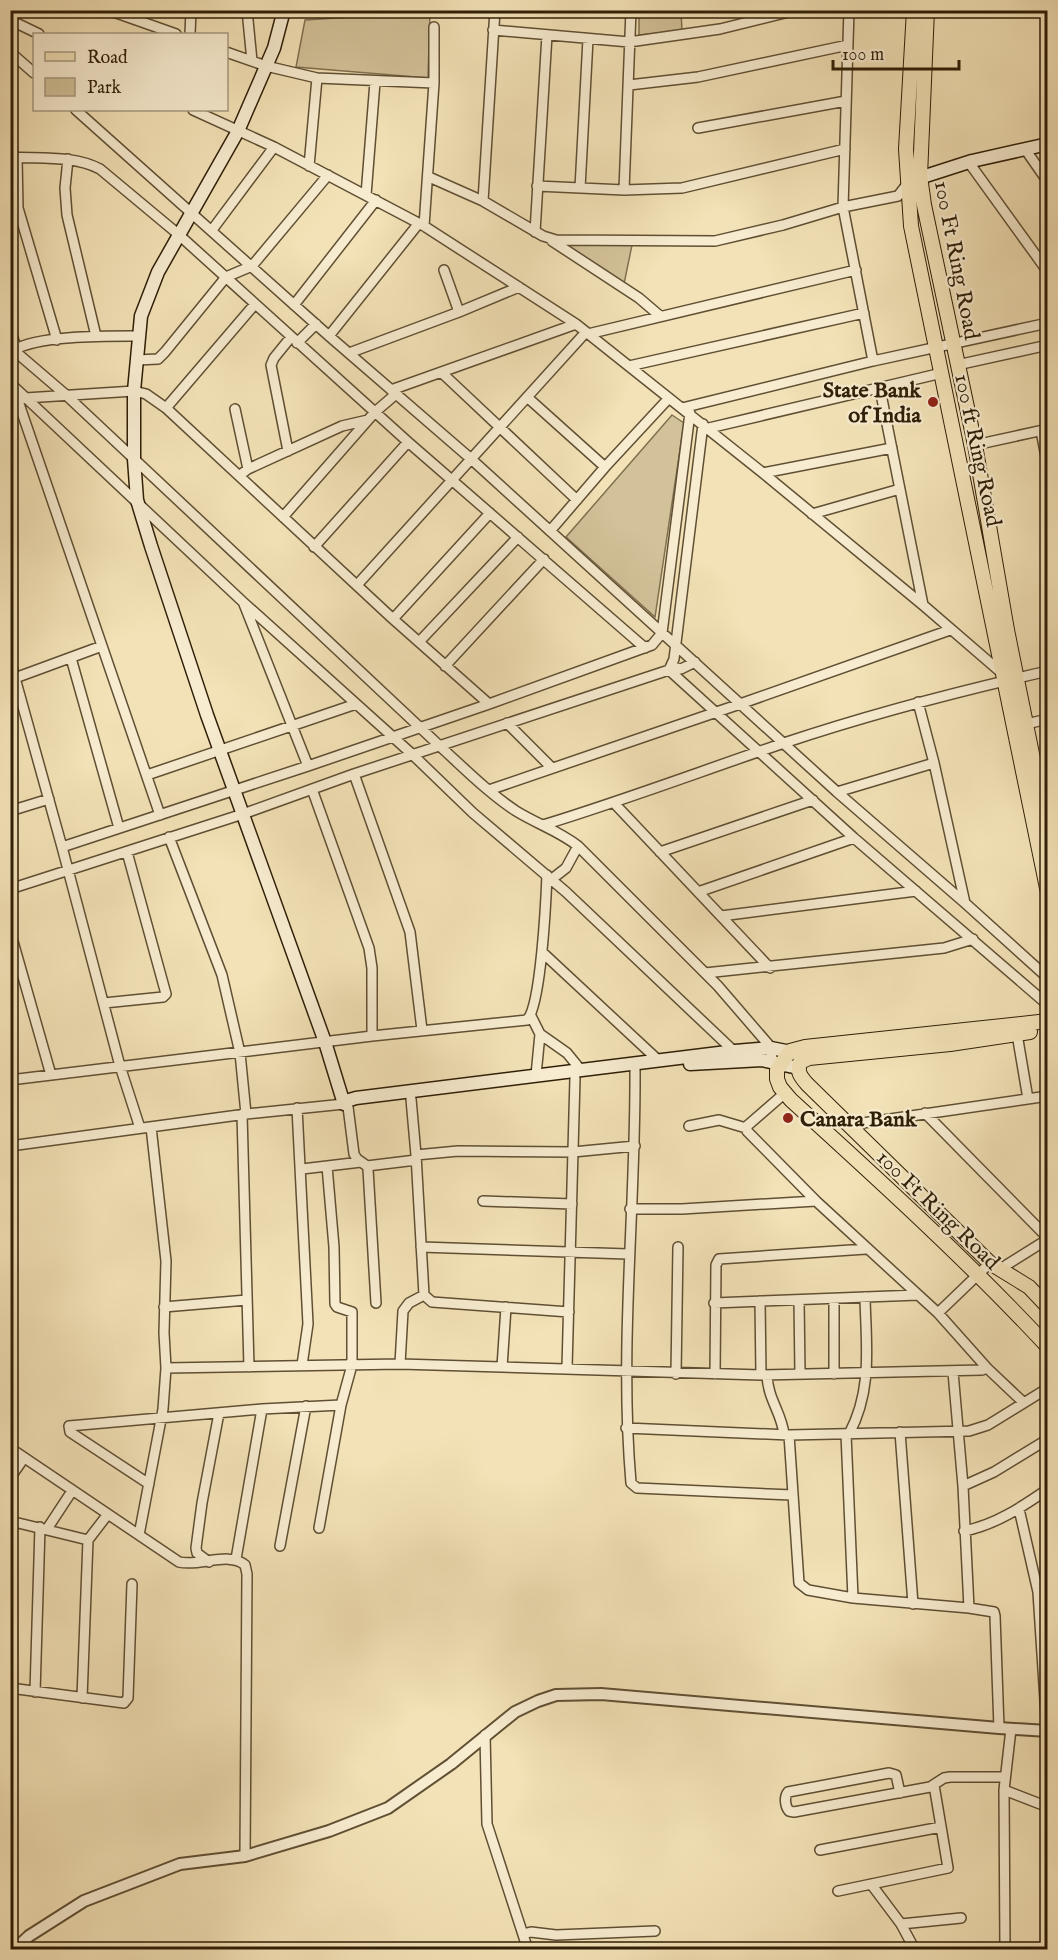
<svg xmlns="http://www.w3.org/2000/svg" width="1058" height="1960" font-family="'IM FELL English',serif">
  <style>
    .green { fill: #d2c199; stroke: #807050; stroke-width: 1.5 }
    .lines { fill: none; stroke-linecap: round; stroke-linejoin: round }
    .minor-casing { stroke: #604f33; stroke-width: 12 }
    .tertiary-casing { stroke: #604f33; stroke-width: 14 }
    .secondary-casing { stroke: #2f1e07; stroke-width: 15 }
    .primary-casing { stroke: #2f1e07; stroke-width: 16 }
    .minor { stroke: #f7ecd0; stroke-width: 9 }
    .tertiary { stroke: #f7ecd0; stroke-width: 10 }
    .secondary { stroke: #f7ecd0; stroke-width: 12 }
    .primary { stroke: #f3e2b7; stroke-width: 14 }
    .poi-dot { fill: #8f2418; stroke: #f7ecd0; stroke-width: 2 }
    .labels { text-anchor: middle; stroke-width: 4.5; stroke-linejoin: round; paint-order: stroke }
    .street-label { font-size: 22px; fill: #2f1e07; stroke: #f7ecd0 }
    .poi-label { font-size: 22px; font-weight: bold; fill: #2f1e07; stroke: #f7ecd0; text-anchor: end }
  </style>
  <rect width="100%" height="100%" fill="#f3e2b7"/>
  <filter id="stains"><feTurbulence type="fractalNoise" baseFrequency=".00333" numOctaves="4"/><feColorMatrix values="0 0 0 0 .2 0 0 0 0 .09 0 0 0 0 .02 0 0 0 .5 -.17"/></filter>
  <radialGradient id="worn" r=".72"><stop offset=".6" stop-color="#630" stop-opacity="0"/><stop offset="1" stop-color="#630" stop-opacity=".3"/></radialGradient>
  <!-- green -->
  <path class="green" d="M 639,11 L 681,11 L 682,31 L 639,35 Z
    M 430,12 L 428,78 L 296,67 L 305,20 Z
    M 564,243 L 632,245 L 624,284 Z
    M 672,415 L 684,423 L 655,617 L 566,537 Z"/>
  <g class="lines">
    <!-- minor casing -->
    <g class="minor-casing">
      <path id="minor" d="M 108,10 L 176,34
        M 247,10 L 252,61
        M 849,10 L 843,207 L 873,361
        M 10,20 L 39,34
        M 493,30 L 629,42 L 720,29 L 797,10
        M 190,34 L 191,10
        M 10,52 L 34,73
        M 226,52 L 266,66 L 317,78 L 434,83
        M 629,85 L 698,77 L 848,45
        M 76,110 L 329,336 L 470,458 L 837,792 L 965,903 L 1048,978
        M 193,110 L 274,147 L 424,226 L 576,324 L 763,473 L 923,605 L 1003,674
        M 698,128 L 846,101
        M 1025,149 L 1048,182
        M 10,157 C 41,159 73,155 100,169 L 178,234 L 408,442 L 645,648
        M 17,157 L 18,208 L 57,340
        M 68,159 L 65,188 L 67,215 L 96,336
        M 970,164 L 1048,272
        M 309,166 L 317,78
        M 429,177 L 483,201 L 543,236 L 556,240 L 715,241 L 783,225 L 843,207 L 898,196 L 908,183
        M 537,186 L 624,190 L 682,188 L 845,149
        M 580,188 L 588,39
        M 624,190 L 631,10
        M 366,195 L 375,82
        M 483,201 L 495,10
        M 424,226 L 434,83 L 434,27
        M 212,230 L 274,147
        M 535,232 L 547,35
        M 552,241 L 639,298 L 660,316
        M 444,270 L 459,312
        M 294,305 L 376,200
        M 10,328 L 16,348
        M 588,334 L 856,270
        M 329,336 L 419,223
        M 297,343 L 316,324
        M 10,347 L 66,395 L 444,750 C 467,771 490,794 516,811 C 537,824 559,831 578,846 L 718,986 L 768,1044 L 773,1061
        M 14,350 C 38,335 109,336 139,336
        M 349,353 L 459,312 L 519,287
        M 137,360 L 158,359 L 165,352 L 226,277 L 252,266 L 328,175
        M 957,365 L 1048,345
        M 629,366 L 864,313
        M 441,372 L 577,500
        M 10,383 L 243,602 L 413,755 L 473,813 L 566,892 L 738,1055
        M 880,389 L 923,605
        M 391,390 L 576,324
        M 527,397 L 605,467
        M 17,398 L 160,815
        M 10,399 L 134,391 L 146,394 L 166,408 L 393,619 L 489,704
        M 166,408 L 255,304
        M 682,408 L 873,361 L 1048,323
        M 235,409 L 248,469
        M 709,428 L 942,373
        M 1041,431 L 1048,467
        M 975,445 L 1048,429
        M 288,451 L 271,365 L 274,358 L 291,337
        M 763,473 L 892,448
        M 240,475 L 248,469 L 342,426 L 368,420
        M 812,514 L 900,489
        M 283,517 L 375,412 L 396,394
        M 550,531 L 605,467 L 669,398
        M 314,547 L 408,442
        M 357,585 L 586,332
        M 244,604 L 308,766
        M 393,619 L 490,513
        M 419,642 L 518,537
        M 71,658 L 119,828
        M 10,660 L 62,847 L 120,1066 L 140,1128
        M 445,666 L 544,559
        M 672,667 L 681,669 L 695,662
        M 669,670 L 854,838 L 1048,1005
        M 15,678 L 102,646
        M 918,702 L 934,763 L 965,903
        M 507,723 L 552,768
        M 1026,724 L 1048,719
        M 354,774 L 410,932 L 422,1030
        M 147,775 L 356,704
        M 312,789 L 369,948 L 372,968 L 372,1036
        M 489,790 L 740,704 L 950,630
        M 837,792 L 934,763
        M 614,803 L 770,968
        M 10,811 L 49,799
        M 543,825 C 625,800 704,770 784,743 C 871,714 959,691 1048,671
        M 169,837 L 222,975 L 240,1053 L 246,1114
        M 62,847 L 308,766 L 489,704 L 652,645 L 662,633 L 690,413
        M 660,852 L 813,800
        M 552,879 L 566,868 L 578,846
        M 10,889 L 243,814 L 354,774 L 669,670 L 674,659 L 703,424
        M 698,892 L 854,838
        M 721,916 L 916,891
        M 10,931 L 51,1075
        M 542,952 L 658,1060
        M 705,973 L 944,948 L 973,939
        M 104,1003 L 163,997 L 166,994 L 127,852
        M 531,1016 L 540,1034 L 567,1053 L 580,1069
        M 1017,1034 L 1028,1099
        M 635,1069 C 636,1207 619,1345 631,1483 L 637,1488 L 792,1495
        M 536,1075 L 540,1034
        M 10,1080 L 372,1036 L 527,1020 C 541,1006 546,900 547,875
        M 785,1093 L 747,1126 L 747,1131 L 816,1201 L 938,1313
        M 411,1099 L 416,1155 L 424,1295 L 432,1302 L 569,1312
        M 348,1107 L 354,1154 L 357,1159 L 367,1166 L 368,1169 L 376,1303
        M 297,1108 L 308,1324 L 302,1365
        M 925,1113 L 1048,1238
        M 242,1114 L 249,1367
        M 849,1125 L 1048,1096
        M 689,1126 L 719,1120 L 746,1128
        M 10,1146 L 246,1114 L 344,1104
        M 416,1155 L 458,1151 L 573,1152 L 635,1146
        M 367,1166 L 416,1160
        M 302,1169 L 361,1162
        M 483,1201 L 572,1204
        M 630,1209 L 682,1209 L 816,1201
        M 421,1247 L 628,1254
        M 1000,1269 L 1048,1239
        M 834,1299 L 834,1374
        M 799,1300 L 800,1374
        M 760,1301 L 761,1375
        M 714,1303 L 918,1295
        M 164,1307 L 247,1300
        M 400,1364 L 403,1311 L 409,1303 L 424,1295
        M 502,1367 L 506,1307
        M 166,1368 L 400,1364 L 761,1375 L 982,1370 L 987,1368 L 938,1313 L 990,1263
        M 567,1368 L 575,1078
        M 987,1368 L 1024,1403
        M 953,1372 L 963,1486 L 969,1608
        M 676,1374 L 678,1247
        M 715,1374 L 716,1265 L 719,1259 L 866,1249
        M 767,1375 C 768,1400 781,1411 784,1434
        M 626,1428 L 789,1435 L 969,1431 L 988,1425 L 1048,1388
        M 900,1432 L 913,1604
        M 846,1434 L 853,1598
        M 849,1434 C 873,1389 866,1345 865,1297
        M 789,1435 L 799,1583 L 808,1590 L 853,1598 L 969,1608 L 994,1612 L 995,1616 L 999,1728
        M 10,1448 L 179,1562 C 200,1567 229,1551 245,1565 L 247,1574 L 245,1856
        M 10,1478 L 24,1458
        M 149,1484 L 70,1432 L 69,1426 L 262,1409 L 341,1405
        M 963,1486 L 994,1472 L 1048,1439
        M 1019,1509 L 1038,1592 L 1047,1731
        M 10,1521 L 88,1540 L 82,1698
        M 319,1528 L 341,1405 L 352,1365 L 352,1312 L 337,1307 L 335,1304 L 334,1247 L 327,1166
        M 47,1529 L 72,1491
        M 964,1531 C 995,1525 1022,1507 1048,1489
        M 139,1535 L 163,1409 L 166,1368 L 164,1333 L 166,1261 L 151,1127
        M 88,1540 L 108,1514
        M 280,1546 L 306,1406
        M 236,1559 L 262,1409
        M 209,1562 L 197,1553 L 196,1548 L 202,1503 L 219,1413
        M 10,1688 L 124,1703 L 128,1698 L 132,1584
        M 35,1692 L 40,1527
        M 485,1735 L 487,1824 L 528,1950
        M 1004,1790 L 1048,1807
        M 900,1793 L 896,1775 L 889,1773 L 788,1792 C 784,1797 785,1806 789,1811 L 794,1812 L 930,1787 L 944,1778 L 950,1777 L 1005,1777
        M 820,1850 L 941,1827
        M 871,1884 L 901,1924 L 915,1950
        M 838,1891 L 948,1868 L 934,1785
        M 901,1924 L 961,1918
        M 523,1934 L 531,1932 L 556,1935 L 655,1931
        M 1005,1950 L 1004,1790 L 1011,1729"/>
    </g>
    <!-- tertiary casing -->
    <g class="tertiary-casing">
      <path id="tertiary" d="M 14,1950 L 29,1936 L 84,1901 L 180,1864 L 245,1856 L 329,1831 L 388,1808 L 451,1764 L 515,1712 L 538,1701 L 556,1695 L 601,1694 L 999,1728 L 1048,1731"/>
    </g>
    <!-- secondary casing -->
    <g class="secondary-casing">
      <path id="secondary" d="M 284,10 L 274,48 L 238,131 L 158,272 L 141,316 L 134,391 L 134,459 L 137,500 L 151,546 L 207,715 L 325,1042 L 344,1104
        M 913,180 L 972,161 L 1048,144
        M 690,1064 L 762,1060 L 798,1068
        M 344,1104 L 346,1101 L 356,1098 L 735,1051 L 771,1048 L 796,1053"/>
    </g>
    <!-- primary casing -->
    <g class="primary-casing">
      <path id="primary" d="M 914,10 L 906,149 L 911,226 L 1048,893
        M 927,10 L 920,176 L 924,205 L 975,445 L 1007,630 L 1048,833
        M 1048,1021 L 805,1047 L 790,1051 L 777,1070 L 777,1079 L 780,1087 L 791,1100 C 879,1180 967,1260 1048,1347
        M 1030,1032 L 950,1044 L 809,1058 L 800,1062 C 797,1072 800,1076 807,1084 L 990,1263 L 1029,1287 L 1048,1307"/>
    </g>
    <!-- minor -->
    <use href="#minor" class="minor"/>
    <!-- tertiary -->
    <use href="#tertiary" class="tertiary"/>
    <!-- secondary -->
    <use href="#secondary" class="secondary"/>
    <!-- primary -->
    <use href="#primary" class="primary"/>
  </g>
  <!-- markers -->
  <g class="poi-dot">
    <circle cx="933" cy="402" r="6"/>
    <circle cx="788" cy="1118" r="6"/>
  </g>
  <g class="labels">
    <!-- street labels -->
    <g class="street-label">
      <text transform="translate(958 260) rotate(79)" y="8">100 Ft Ring Road</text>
      <text transform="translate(979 450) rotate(78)" y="8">100 ft Ring Road</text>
      <text transform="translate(939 1209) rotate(44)" y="8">100 Ft Ring Road</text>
    </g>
    <!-- poi labels -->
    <g class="poi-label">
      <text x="921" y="397">State Bank<tspan x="921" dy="25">of India</tspan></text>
      <text x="800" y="1126" text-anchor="start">Canara Bank</text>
    </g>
  </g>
  <!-- margin -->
  <rect width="1058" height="1960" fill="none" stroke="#f3e2b7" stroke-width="36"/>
  <rect x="12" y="12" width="1034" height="1936" fill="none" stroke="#2f1e07" stroke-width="3"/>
  <rect x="18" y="18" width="1022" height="1924" fill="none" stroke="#2f1e07" stroke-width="1.5"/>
  <!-- legend -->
  <rect x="33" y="33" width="195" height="78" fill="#f7ecd0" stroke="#a79a80" stroke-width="1.5"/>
  <rect x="45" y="52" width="30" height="9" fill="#f3e2b7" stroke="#a79a80" stroke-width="1.5"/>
  <text x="87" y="63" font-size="18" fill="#2f1e07">Road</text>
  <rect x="45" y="78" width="30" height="18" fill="#d2c199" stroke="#a79a80" stroke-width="1.5"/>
  <text x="87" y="93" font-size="18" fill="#2f1e07">Park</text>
  <!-- scale -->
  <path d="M833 60v9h126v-9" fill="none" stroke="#2f1e07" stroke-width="3"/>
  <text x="842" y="60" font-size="18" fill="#2f1e07" stroke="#f7ecd0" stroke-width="4.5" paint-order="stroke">100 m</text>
  <rect width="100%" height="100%" filter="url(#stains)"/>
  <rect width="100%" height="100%" fill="url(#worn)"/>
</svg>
